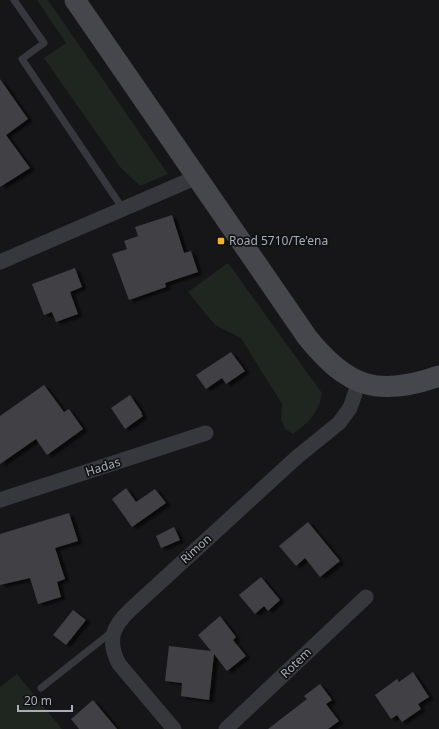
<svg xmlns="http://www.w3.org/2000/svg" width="439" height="729" font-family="'Noto Sans',sans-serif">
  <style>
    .green { fill: #1e261f }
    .building { fill: #404145; filter: url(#shadow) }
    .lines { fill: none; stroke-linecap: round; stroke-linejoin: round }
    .lane { stroke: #37383d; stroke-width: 7 }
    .street { stroke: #37383d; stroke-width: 15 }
    .secondary { stroke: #45474d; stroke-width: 21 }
    .poi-dot { fill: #f2b134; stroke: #111113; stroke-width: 1.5 }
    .labels { text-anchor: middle; stroke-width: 3.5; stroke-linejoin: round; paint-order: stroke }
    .poi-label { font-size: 12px; fill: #a8adb8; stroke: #111113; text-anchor: start }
    .street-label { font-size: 12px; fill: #a8adb8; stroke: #111113 }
  </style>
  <defs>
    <filter id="shadow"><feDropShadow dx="4.5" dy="2.5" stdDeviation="1" flood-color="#0009"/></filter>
  </defs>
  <rect width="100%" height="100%" fill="#161618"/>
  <!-- green -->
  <path class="green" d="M 37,0 L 48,0 L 168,174 L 140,186 L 121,168 L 44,58 L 66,43 Z
    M 228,263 L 322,393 C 318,414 310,421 293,434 L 285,429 L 281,420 L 282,404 L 241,338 L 215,325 L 188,292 Z
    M 17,674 L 62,729 L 0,729 L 0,687 Z"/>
  <!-- building -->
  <path class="building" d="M 0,79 L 28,119 L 6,135 L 30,168 L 0,187 Z
    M 172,215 L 184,253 L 191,251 L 198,272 L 165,283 L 166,287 L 129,300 L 112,254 L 127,249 L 124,241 L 138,236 L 135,227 Z
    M 75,268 L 82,287 L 70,292 L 78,314 L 56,322 L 52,312 L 44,315 L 32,284 Z
    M 231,352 L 245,371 L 226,384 L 222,378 L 206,389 L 196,375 Z
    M 44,385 L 64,412 L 69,409 L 83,429 L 47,455 L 36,439 L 0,464 L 0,416 Z
    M 130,395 L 142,413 L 141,414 L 143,416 L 125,429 L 111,408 Z
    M 126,488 L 136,502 L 155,489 L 166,503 L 132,527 L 112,499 Z
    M 69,513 L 78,541 L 55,548 L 65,579 L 57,582 L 61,597 L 38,604 L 30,578 L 0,585 L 0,534 Z
    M 308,522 L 340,561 L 320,577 L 305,558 L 296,566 L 279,546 Z
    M 174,527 L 180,540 L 161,548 L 156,536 Z
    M 261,577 L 280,600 L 268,611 L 264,606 L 255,614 L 239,595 Z
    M 73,610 L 86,620 L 66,645 L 53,635 Z
    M 220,616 L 236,637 L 233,640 L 246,656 L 227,671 L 214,654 L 209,700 L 181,696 L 182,683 L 165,681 L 169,646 L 211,651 L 198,635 Z
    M 413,672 L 429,697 L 418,704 L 421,709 L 402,722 L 397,715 L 391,719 L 375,695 L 397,679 L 399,682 Z
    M 320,684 L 332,700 L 326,704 L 339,721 L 328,729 L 268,729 L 307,699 L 304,696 Z
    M 93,700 L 117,729 L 79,729 L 71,719 Z"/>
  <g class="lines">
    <!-- lane -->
    <path class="lane" d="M 14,0 L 44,43 L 22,59 L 123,209
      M 41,688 L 113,631"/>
    <!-- street -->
    <path class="street" d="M 0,262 L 197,177
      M 0,500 L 206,433
      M 174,729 L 119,664 C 107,641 112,627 130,610 L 297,457 L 339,423 L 350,408 L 359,382
      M 226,729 L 366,597"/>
    <!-- secondary -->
    <path class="secondary" d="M 75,0 L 307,337 C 347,387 378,398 439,376"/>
  </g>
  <!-- markers -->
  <rect class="poi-dot" x="217" y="237" width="8" height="8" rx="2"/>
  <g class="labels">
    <!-- poi labels -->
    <g class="poi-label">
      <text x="229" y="245">Road 5710/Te'ena</text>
    </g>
    <!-- street labels -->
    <g class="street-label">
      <text transform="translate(103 467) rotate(-18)" y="4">Hadas</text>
      <text transform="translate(196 549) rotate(-42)" y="4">Rimon</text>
      <text transform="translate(296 663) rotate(-44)" y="4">Rotem</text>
    </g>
  </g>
  <!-- scale -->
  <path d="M18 705v6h54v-6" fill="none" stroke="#a8adb8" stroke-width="2"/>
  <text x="24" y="705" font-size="12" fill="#a8adb8" stroke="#111113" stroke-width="3" paint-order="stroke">20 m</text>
</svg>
